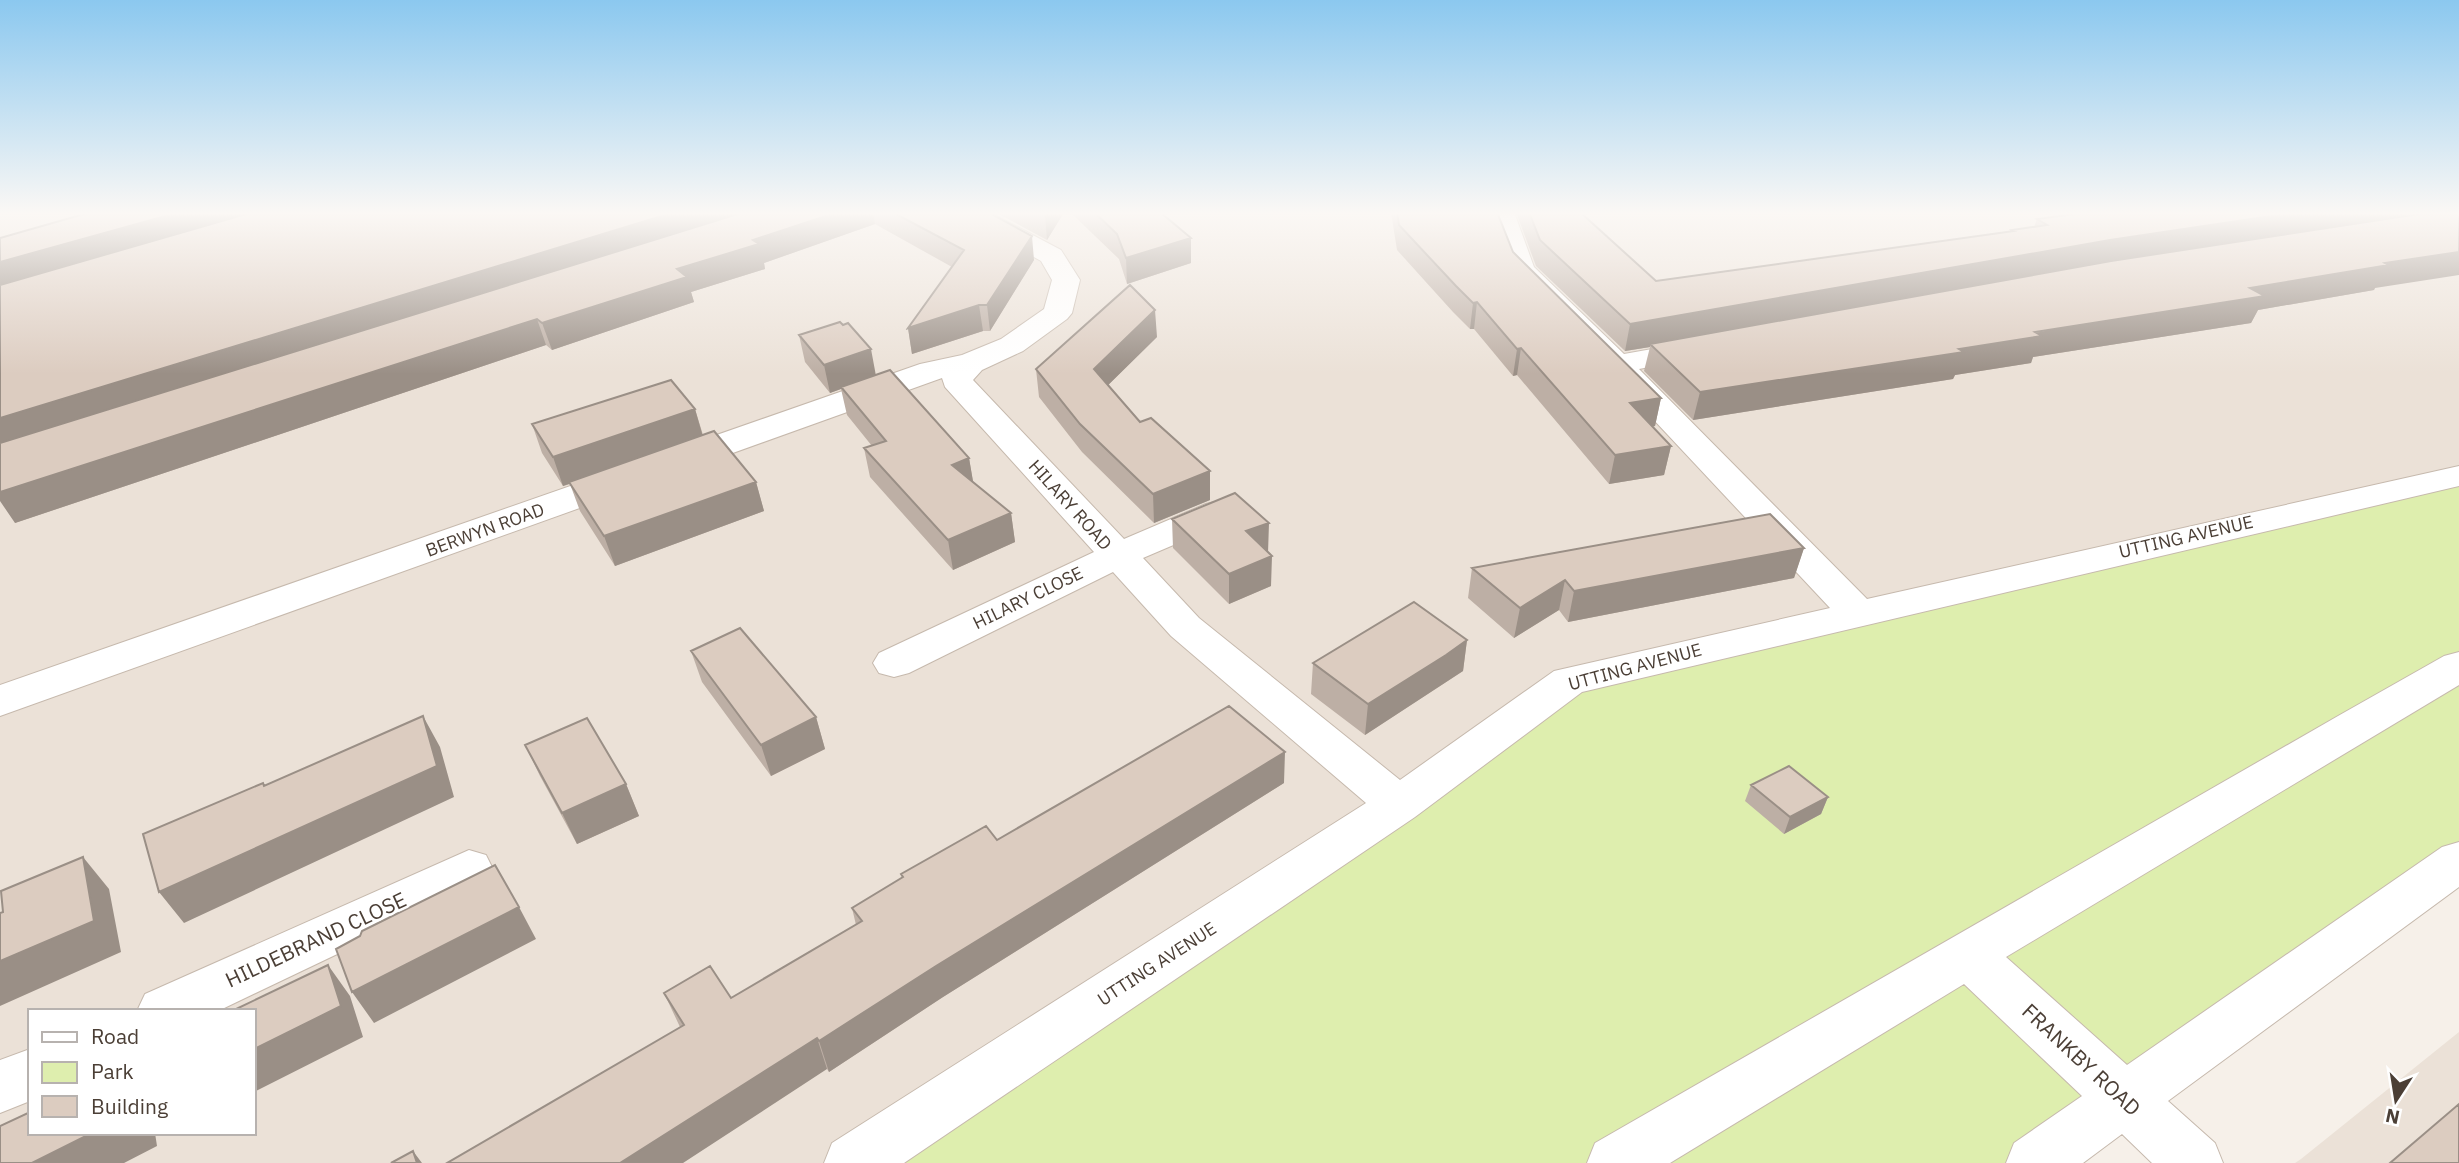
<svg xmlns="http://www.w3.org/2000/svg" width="2459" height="1163" font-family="'IBM Plex Sans',sans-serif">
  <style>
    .residential { fill: #ebe1d7; fill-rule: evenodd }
    .green { fill: #deeeae }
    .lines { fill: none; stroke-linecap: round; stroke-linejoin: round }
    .minor-casing { stroke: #c6b9ad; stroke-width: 2 }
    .minor { fill: #fff; fill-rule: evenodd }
    .wall { fill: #bdafa5 }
    .shaded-wall { fill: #9a8f86 }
    .building { fill: #dcccc0; stroke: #9a8f86; stroke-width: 2 }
    .labels { text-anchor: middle; stroke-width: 5; stroke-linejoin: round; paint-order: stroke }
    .street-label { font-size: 18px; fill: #4b3f36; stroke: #fff }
    .near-street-label { font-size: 21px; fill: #4b3f36; stroke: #fff }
  </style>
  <rect width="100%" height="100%" fill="#f6f0e9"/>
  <!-- residential -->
  <path class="residential" d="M 0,212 L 2459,212 L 2459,476 L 846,1163 L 0,1163 ZM 30,1011 L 254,1011 L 254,1133 L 30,1133 Z
    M 2459,1032 L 2459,1163 L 2295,1163 L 2301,1159 Z"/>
  <!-- green -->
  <path class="green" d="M 2459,476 L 2459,861 L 2035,1163 L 853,1163 L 1569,681 Z"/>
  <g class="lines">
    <!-- minor casing -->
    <g class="minor-casing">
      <path id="minor" d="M 958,212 L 989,212 L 1061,250 L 1080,280 L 1072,313 L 1067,319 L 1023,351 L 982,370 L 973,380 L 1124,539 L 1206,504 L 1219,501 L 1232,504 L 1237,512 L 1232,520 L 1143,558 L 1199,618 L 1400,780 L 1554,671 L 1830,608 L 1608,371 L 1511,276 L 1488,212 L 1514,212 L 1534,267 L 1624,354 L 1697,341 L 1708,344 L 1712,350 L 1708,356 L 1639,369 L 1867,599 L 2459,466 L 2459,486 L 1582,692 L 1415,817 L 904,1163 L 824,1163 L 832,1143 L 1366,803 L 1171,636 L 1113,572 L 909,673 L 894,677 L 879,673 L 873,663 L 879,653 L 1094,552 L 945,387 L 942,378 L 0,716 L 0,685 L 920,364 L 962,355 L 1001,339 L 1044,309 L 1052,280 L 1041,261 L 962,217 Z
        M 2459,652 L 2459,685 L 2006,957 L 2127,1065 L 2442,847 L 2459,842 L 2459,887 L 2168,1101 L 2215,1143 L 2223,1163 L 2152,1163 L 2122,1134 L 2083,1163 L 2006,1163 L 2014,1143 L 2082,1096 L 1964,984 L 1670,1163 L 1587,1163 L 1595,1143 L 2338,716 L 2444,656 Z
        M 469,850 L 486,855 L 493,869 L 486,883 L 218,1011 L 137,1011 L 145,994 Z
        M 30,1049 L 30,1101 L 0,1113 L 0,1060 Z"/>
    </g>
    <!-- minor -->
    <use href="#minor" class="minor"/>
  </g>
  <!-- wall -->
  <path class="wall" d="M 91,212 L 988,212 L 1034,260 L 990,331 L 983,331 L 912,354 L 908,328 L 952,267 L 875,224 L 764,263 L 765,269 L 691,292 L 694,302 L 552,350 L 546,345 L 15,523 Z
    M 997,212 L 1063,212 L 1063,214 L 1047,240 L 997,213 Z
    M 1070,212 L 1160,212 L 1191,238 L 1191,263 L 1127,284 L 1119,259 Z
    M 1391,212 L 1497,212 L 1513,252 L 1661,398 L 1655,426 L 1652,427 L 1671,446 L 1664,475 L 1609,484 L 1517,375 L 1513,376 L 1474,329 L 1470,329 L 1453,312 L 1397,250 Z
    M 1516,212 L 1580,212 L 1656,281 L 2011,231 L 2012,230 L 2034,227 L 2037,219 L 2089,212 L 2407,212 L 2374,290 L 2258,310 L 2251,323 L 2033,357 L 2031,363 L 1955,375 L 1953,379 L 1693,420 L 1644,371 L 1650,347 L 1625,351 L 1536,266 Z
    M 799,335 L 876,375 L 969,458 L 973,482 L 1011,513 L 1015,542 L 953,570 L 870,477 L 864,448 L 872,446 L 847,415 L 841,389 L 830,393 L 805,362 Z
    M 1157,337 L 1108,385 L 1210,500 L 1154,523 L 1082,452 L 1039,397 L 1036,369 Z
    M 695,409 L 703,435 L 756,482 L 764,511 L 615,566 L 580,511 L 570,484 L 563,486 L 542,453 L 532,424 Z
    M 1172,519 L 1268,553 L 1271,586 L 1229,604 L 1173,548 Z
    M 1804,548 L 1794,578 L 1568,622 L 1559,610 L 1514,638 L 1468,598 L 1472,568 Z
    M 1467,640 L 1463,671 L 1365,735 L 1311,694 L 1313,663 Z
    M 691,651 L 816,717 L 825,749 L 771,776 L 702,682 Z
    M 525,745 L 626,784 L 639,816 L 577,844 L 540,776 Z
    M 1284,783 L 943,997 L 829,1072 L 827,1069 L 680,1027 L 664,993 L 731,998 L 856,925 L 852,908 L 902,878 L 901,874 L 997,840 Z
    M 1751,785 L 1828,797 L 1821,814 L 1784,834 L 1745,801 Z"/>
  <!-- shaded-wall -->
  <path class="shaded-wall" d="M 180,212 L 275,212 L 0,292 L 0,262 Z
    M 675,212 L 758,212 L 0,452 L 0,418 Z
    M 838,212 L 873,212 L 875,224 L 764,263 L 765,269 L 691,292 L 694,302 L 552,350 L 542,323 L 753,240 Z
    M 1047,212 L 1063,212 L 1063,214 L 1047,240 L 1045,215 Z
    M 2299,212 L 2407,212 L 2404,218 L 1650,344 L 1650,347 L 1625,351 L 1630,324 L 2110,240 Z
    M 1032,236 L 1034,260 L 990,331 L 987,305 Z
    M 1191,238 L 1191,263 L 1127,284 L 1126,258 Z
    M 2459,252 L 2459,275 L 2375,288 L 2374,290 L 2258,310 L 2251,323 L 2033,357 L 2031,363 L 1955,375 L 1953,379 L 1693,420 L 1700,392 L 1959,349 L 2250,288 L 2385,263 Z
    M 1477,302 L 1474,329 L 1470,329 L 1473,303 Z
    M 979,305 L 983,331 L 912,354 L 908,328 Z
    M 1155,310 L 1157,337 L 1096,397 L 1094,369 Z
    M 537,319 L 546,345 L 15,523 L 0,501 L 0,492 Z
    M 1521,348 L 1517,375 L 1513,376 L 1517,349 Z
    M 871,349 L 876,376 L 830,393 L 824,365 Z
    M 1661,398 L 1655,426 L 1624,431 L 1630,403 Z
    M 695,409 L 703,437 L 563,486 L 553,457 Z
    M 1671,446 L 1664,475 L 1609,484 L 1615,455 Z
    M 969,458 L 974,487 L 952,465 Z
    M 1210,471 L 1210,500 L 1154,523 L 1153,494 Z
    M 756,482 L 764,511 L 615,566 L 604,536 Z
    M 1011,513 L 1015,542 L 953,570 L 948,540 Z
    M 1269,523 L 1268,553 L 1246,531 Z
    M 1804,548 L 1794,578 L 1568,622 L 1574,591 Z
    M 1272,556 L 1271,586 L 1229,604 L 1229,574 Z
    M 1565,580 L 1559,610 L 1514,638 L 1520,608 Z
    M 1467,640 L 1463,671 L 1365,735 L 1368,704 Z
    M 423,716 L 440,747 L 454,797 L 184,923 L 159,892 Z
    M 816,717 L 825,749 L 771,776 L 761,745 Z
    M 1285,752 L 1284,783 L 943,997 L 829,1072 L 819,1041 L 936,966 Z
    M 626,784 L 639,816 L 577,844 L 562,813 Z
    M 1828,797 L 1821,814 L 1784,834 L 1790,817 Z
    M 83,857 L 109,889 L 121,952 L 0,1006 L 0,961 Z
    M 519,907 L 536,939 L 374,1023 L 352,992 Z
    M 328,965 L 350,996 L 363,1037 L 254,1092 L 254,1049 Z
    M 817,1038 L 827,1069 L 683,1163 L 620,1163 Z
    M 92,1133 L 155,1133 L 157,1146 L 124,1163 L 32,1163 Z
    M 413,1151 L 422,1163 L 417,1163 Z"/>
  <!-- building -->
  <path class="building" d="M 91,212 L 180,212 L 0,262 L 0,238 Z
    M 253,212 L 675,212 L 0,418 L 0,285 Z
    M 744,212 L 838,212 L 753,240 L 759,244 L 677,269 L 687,277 L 542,323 L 537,319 L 0,492 L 0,443 Z
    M 892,212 L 988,212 L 1032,236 L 987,305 L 979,305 L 908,328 L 964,250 Z
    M 1094,212 L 1160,212 L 1191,238 L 1126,258 L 1117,234 Z
    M 1397,212 L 1497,212 L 1513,252 L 1661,398 L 1630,403 L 1671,446 L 1615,455 L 1521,348 L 1517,349 L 1477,302 L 1473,303 L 1456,286 L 1399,225 Z
    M 1529,212 L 1580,212 L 1656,281 L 2014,231 L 2012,230 L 2047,225 L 2037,219 L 2089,212 L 2299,212 L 2110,240 L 1630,324 L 1540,240 Z
    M 2432,212 L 2459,212 L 2459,252 L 2385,263 L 2389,265 L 2250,288 L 2265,296 L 2035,332 L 2042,336 L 1959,349 L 1964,352 L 1700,392 L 1650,344 L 2111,261 Z
    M 1130,285 L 1155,310 L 1094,369 L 1140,422 L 1151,418 L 1210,471 L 1153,494 L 1080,424 L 1036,369 Z
    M 840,322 L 843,325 L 848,323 L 871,349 L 824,365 L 799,335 Z
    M 890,370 L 969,458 L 952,465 L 1011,513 L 948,540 L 864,448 L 886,441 L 841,387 Z
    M 671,380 L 695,409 L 553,457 L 532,424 Z
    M 714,431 L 756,482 L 604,536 L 569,482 Z
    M 1235,493 L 1269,523 L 1246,531 L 1272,556 L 1229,574 L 1172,519 Z
    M 1770,514 L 1804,548 L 1574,591 L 1565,580 L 1520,608 L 1472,568 Z
    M 1414,602 L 1467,640 L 1446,655 L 1368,704 L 1313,663 Z
    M 740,628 L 816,717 L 761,745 L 691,651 Z
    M 1229,706 L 1285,752 L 936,966 L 819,1041 L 817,1038 L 620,1163 L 447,1163 L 684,1025 L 664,993 L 710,966 L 731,998 L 862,921 L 852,908 L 903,877 L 901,874 L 986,826 L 997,840 Z
    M 423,716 L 437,766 L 159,892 L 143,834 L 263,783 L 264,786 Z
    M 587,718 L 626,784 L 562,813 L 525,745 Z
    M 1789,766 L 1828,797 L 1790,817 L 1751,785 Z
    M 83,857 L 94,921 L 0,961 L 0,913 L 3,912 L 1,891 Z
    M 495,865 L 519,907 L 352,992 L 336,949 L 360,936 L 362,931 Z
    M 328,965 L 341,1006 L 254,1049 L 254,1011 L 232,1011 Z
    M 2459,1104 L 2459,1163 L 2390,1163 Z
    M 30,1112 L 30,1133 L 92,1133 L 32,1163 L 0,1163 L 0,1126 Z
    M 413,1151 L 417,1163 L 391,1163 Z"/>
  <!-- sky -->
  <linearGradient id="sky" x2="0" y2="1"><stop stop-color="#8bc8ef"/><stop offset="0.57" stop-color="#fbf8f5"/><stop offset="1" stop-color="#fbf8f5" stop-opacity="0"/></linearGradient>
  <rect width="2459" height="374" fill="url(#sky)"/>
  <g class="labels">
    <!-- street labels -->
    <g class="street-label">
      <text transform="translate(1070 505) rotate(48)" y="6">HILARY ROAD</text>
      <text transform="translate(485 530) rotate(-20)" y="6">BERWYN ROAD</text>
      <text transform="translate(2186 537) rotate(-13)" y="6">UTTING AVENUE</text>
      <text transform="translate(1028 598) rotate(-26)" y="6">HILARY CLOSE</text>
      <text transform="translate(1635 667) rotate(-15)" y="6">UTTING AVENUE</text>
      <text transform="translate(1157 964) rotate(-33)" y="6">UTTING AVENUE</text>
    </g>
    <!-- near-street labels -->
    <g class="near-street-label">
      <text transform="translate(316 940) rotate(-25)" y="7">HILDEBRAND CLOSE</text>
      <text transform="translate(2081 1060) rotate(43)" y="7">FRANKBY ROAD</text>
    </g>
  </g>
  <!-- legend -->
  <rect x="28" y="1009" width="228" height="126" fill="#ffffff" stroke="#b7b2af" stroke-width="2"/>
  <rect x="42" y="1032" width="35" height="10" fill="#ffffff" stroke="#b7b2af" stroke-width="2"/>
  <text x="91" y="1044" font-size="21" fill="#4b3f36">Road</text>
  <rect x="42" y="1062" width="35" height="21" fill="#deeeae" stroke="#b7b2af" stroke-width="2"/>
  <text x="91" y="1079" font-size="21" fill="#4b3f36">Park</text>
  <rect x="42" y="1096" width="35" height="21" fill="#dcccc0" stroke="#b7b2af" stroke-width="2"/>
  <text x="91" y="1114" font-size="21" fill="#4b3f36">Building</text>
  <!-- north arrow -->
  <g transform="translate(2396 1100) rotate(192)" stroke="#ffffff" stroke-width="5" paint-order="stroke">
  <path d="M0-5L12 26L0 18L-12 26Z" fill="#4b3f36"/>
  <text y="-10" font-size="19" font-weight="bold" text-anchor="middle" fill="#4b3f36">N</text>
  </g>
</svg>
